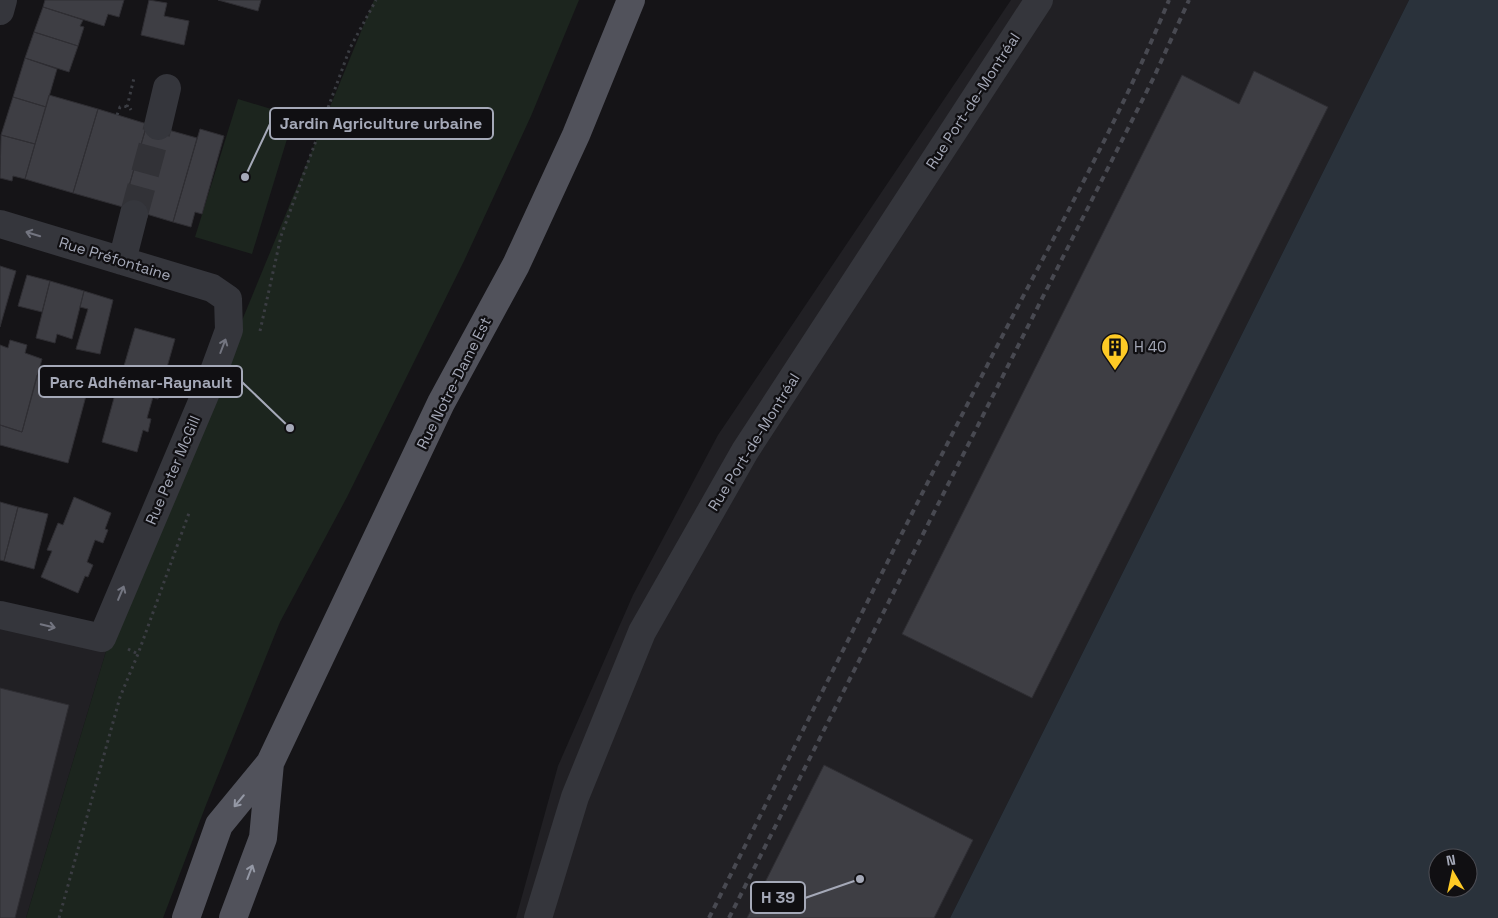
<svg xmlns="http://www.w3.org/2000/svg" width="1498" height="918" font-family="'Space Grotesk',sans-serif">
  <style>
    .built { fill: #212024 }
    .green { fill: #1c251e }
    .water { fill: #2a323b; fill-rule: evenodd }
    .building { fill: #3e3e44; stroke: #2f2e33 }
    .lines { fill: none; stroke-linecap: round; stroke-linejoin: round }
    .minor-tunnel { stroke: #323237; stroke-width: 28; stroke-dasharray: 28 14; stroke-linecap: butt }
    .path { stroke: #3b3d43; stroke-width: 3; stroke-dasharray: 2.5 4; stroke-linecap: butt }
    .minor { stroke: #35363c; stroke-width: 28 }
    .major { stroke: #51525b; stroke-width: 28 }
    .rail { stroke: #484951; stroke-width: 4; stroke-dasharray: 6 5; stroke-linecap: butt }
    .oneway { stroke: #737580 }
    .oneway2 { stroke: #9498a5 }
    .labels { text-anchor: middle; stroke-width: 4.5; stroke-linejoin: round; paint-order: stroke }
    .street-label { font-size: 15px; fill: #a5a9b8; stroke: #100f12 }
    .poi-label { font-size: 15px; fill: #a5a9b8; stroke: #100f12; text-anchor: start }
    .leader { fill: none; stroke: #a5a9b8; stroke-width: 2 }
    .callout-dot { fill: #a5a9b8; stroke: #100f12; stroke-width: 2 }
    .callout { fill: #100f12; stroke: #a5a9b8; stroke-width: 2 }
    .callout-label { font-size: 16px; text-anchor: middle; font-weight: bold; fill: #a5a9b8 }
  </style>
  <rect width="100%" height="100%" fill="#151417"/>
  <!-- built -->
  <path class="built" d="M 1011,0 L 1409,0 L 950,918 L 516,918 L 558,766 L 633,595 L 718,435 Z
    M 0,621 L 107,648 L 26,918 L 0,918 Z"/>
  <!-- green -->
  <path class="green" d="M 374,0 L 579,0 L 531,116 L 464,261 L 347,497 L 280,622 L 206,805 L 163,918 L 26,918 L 107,648 Z
    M 238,99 L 294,116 L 252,254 L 195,237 Z"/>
  <!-- water -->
  <path class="water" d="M 1409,0 L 1498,0 L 1498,918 L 950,918 ZM 1438,858 L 1468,858 L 1468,888 L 1438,888 Z"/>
  <!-- building -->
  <path class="building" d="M 45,0 L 124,0 L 119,17 L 108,14 L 104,26 L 43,7 Z
    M 149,0 L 167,3 L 164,16 L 189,21 L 184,45 L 141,35 Z
    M 218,0 L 261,0 L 258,11 Z
    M 43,7 L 83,20 L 80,26 L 84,27 L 78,46 L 34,32 Z
    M 34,32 L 78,46 L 69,72 L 25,58 Z
    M 25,58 L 57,69 L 46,107 L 13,97 Z
    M 1254,71 L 1328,107 L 1032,698 L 902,634 L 1182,75 L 1239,104 Z
    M 49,95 L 98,109 L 73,193 L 25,179 Z
    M 13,97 L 46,107 L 35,144 L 1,135 Z
    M 98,109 L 147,124 L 123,207 L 73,193 Z
    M 147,124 L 197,138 L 173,222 L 123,207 Z
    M 200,129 L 224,136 L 202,214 L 195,212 L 191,227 L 173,222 Z
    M 1,135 L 35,144 L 25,179 L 13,176 L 12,181 L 0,178 Z
    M 0,266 L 16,271 L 0,327 Z
    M 27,275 L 50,281 L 42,312 L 18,306 Z
    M 50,281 L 84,291 L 72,339 L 57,334 L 55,343 L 36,338 Z
    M 84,291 L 113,300 L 100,354 L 76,349 L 88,309 L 80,307 Z
    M 135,328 L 175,339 L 158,399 L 131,392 L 137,370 L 124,366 Z
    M 10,340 L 27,345 L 25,353 L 42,359 L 22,432 L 0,425 L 0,345 L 8,348 Z
    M 37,375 L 87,392 L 68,463 L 0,445 L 0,425 L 22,432 Z
    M 117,387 L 153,397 L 147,418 L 151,419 L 148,432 L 143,430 L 137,452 L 102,442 Z
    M 74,497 L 111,513 L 105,529 L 108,530 L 103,543 L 95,540 L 87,562 L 93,565 L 88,577 L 85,576 L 78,593 L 41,577 L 52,551 L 47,550 L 58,523 L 63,525 Z
    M 0,502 L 18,507 L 4,561 L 0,560 Z
    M 18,507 L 48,514 L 34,569 L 4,561 Z
    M 0,688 L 69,705 L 15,918 L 0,918 Z
    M 824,765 L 973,840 L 934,918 L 747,918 Z"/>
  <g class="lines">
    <!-- minor-tunnel -->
    <path class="minor-tunnel" d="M 134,214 L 158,126"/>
    <!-- path -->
    <path class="path" d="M 127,107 L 134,78
      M 117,115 L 120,107 L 124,106 L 130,108 L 131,110
      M 260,331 L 281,236 L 350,48 L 376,0
      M 128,649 L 138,654
      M 59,918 L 120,697 L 138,654 L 189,513"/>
    <!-- minor -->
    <path class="minor" d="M 0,11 L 3,0
      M 158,126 L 167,88
      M 0,224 L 212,288 L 228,299 L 229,330 L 207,390 L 102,638 L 0,615
      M 122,261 L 134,214
      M 538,918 L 575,797 L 642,632 L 745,451 L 1039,0"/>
    <!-- major -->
    <path class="major" d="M 186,918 L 219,825 L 270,763 L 441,403 L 516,265 L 576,135 L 631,0
      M 233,918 L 263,838 L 270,763"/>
    <!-- rail -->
    <path class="rail" d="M 709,918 C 802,732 895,546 990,360 C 1051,241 1118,124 1169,0
      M 729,918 L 1154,77 L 1189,0"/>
  </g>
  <!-- one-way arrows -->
  <defs><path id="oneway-shaft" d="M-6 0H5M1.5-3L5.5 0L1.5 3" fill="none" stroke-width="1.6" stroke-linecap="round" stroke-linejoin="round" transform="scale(1.25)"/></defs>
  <g class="oneway">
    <use href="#oneway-shaft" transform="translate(33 234) rotate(-163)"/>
    <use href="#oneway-shaft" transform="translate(223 346) rotate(-69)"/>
    <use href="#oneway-shaft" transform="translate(121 593) rotate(-67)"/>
    <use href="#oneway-shaft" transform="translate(48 626) rotate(13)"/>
  </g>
  <g class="oneway2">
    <use href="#oneway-shaft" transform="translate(239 801) rotate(130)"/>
    <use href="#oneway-shaft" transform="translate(250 872) rotate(-69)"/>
  </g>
  <!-- icons -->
  <defs>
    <g id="building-pin" transform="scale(1.4375)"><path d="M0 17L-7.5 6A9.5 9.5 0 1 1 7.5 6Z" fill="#feca25" stroke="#100f12"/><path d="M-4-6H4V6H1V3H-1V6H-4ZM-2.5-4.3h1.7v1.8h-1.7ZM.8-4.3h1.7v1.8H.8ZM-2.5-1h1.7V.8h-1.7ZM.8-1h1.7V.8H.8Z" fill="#111"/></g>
  </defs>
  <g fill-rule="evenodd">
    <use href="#building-pin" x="1115" y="347"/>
  </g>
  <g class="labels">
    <!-- street labels -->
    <g class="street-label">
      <text transform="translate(973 101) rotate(-57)" y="5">Rue Port-de-Montréal</text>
      <text transform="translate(115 259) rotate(17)" y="5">Rue Préfontaine</text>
      <text transform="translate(454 383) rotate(-63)" y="5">Rue Notre-Dame Est</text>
      <text transform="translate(754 442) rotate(-58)" y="5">Rue Port-de-Montréal</text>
      <text transform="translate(173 470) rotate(-67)" y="5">Rue Peter McGill</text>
    </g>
    <!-- poi labels -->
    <g class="poi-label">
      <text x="1134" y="352">H 40</text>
    </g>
  </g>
  <!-- callouts -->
  <path class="leader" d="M245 177L270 124M290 428L242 382M860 879L805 898"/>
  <g class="callout-dot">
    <circle cx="245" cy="177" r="5"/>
    <circle cx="290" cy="428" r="5"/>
    <circle cx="860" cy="879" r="5"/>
  </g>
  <g class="callout">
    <rect x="270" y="108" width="223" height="31" rx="5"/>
    <rect x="39" y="366" width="203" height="31" rx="5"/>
    <rect x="751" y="882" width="54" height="31" rx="5"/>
  </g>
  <g class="callout-label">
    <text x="381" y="129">Jardin Agriculture urbaine</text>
    <text x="141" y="388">Parc Adhémar-Raynault</text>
    <text x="778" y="903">H 39</text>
  </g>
  <!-- north arrow -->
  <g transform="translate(1453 873) rotate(351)"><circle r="24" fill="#100f12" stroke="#4c4d54"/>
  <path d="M0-4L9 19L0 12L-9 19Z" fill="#feca25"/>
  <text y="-8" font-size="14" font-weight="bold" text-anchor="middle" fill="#a5a9b8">N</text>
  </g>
</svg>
